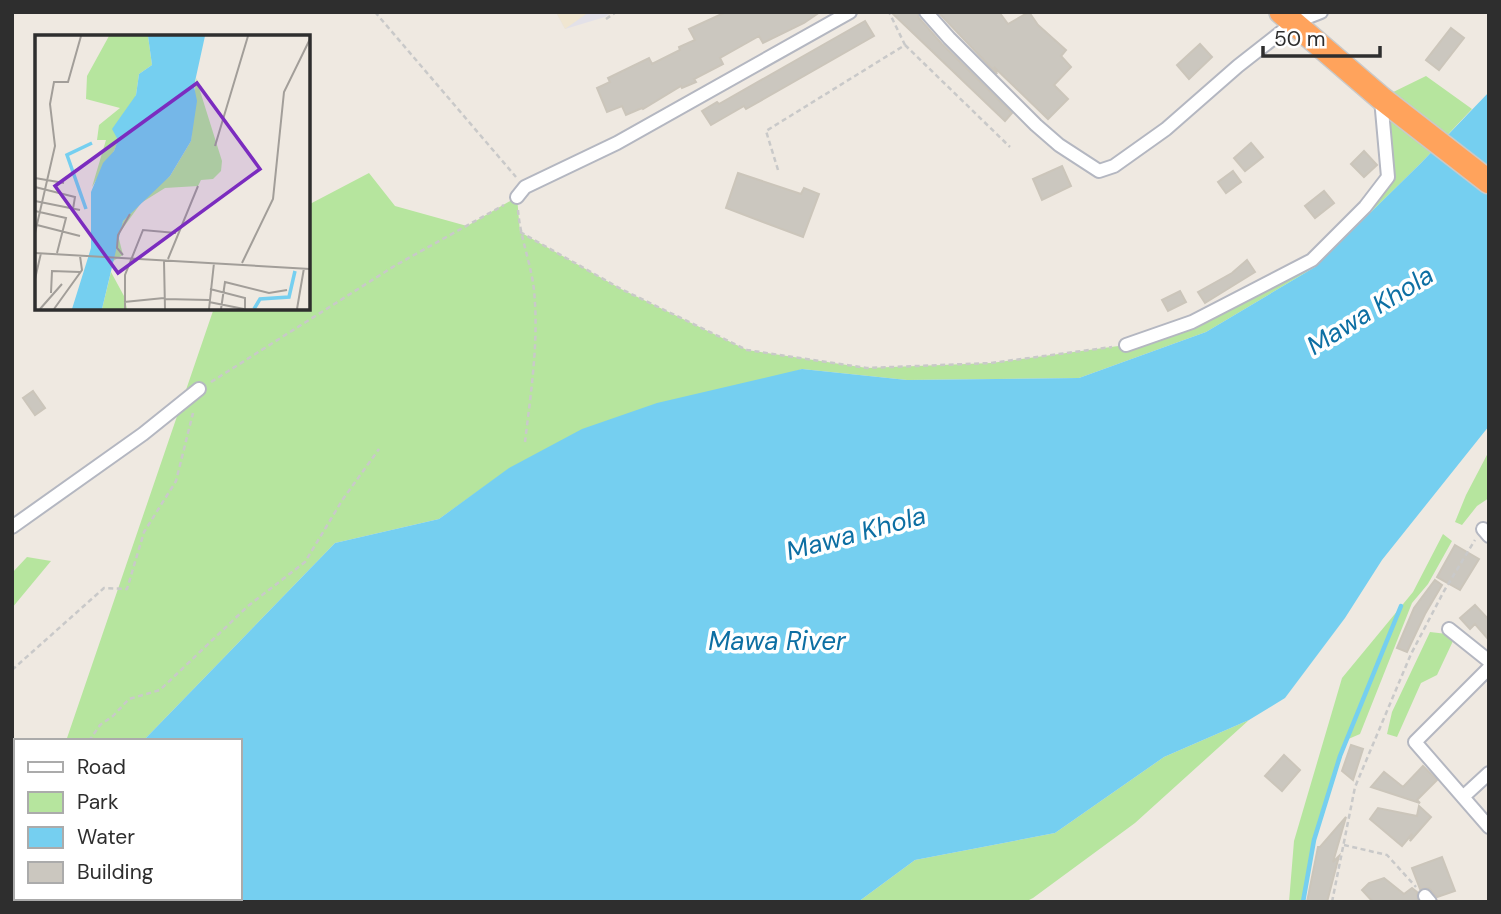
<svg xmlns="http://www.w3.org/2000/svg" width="1501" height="914" font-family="'DM Sans',sans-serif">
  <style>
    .industrial { fill: #e3e1e8 }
    .education { fill: #f0e6d1 }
    .green { fill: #b6e59e }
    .water { fill: #75cff0 }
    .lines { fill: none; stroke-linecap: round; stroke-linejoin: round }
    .stream { stroke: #75cff0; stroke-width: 4.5 }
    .building { fill: #cbc7bf; stroke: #cbc5ba; stroke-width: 2 }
    .street-casing { stroke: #b4b7c1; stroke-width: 16 }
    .highway-casing { stroke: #c9c9c9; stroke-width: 26 }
    .path { stroke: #c9c9c9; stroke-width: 2.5; stroke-dasharray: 5 3.5; stroke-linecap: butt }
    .street { stroke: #fff; stroke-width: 12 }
    .highway { stroke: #ffa35c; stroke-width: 23 }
    .labels { text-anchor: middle; stroke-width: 7; stroke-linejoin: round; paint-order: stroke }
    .water-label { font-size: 26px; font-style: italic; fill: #0d6fa3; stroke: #fff }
    .inset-river { fill: none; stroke: #75cff0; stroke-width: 3.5 }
    .inset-road { fill: none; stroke: #a29e99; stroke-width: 2 }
    .view { fill: #7b2cbf; fill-opacity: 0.15; stroke: #7b2cbf; stroke-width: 3.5 }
    .inset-edge { fill: none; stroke: #2e2e2e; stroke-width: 3.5 }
  </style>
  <rect width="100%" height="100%" fill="#efe9e1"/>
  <!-- industrial -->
  <path class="industrial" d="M 556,12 L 612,12 L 605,17 L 565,29 Z"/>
  <!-- education -->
  <path class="education" d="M 556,12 L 589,12 L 565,29 Z"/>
  <!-- green -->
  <path class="green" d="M 1426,76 L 1472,109 L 1421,163 L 1315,267 L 1206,332 L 1079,378 L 907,380 L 802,369 L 509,469 L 439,519 L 335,543 L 143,741 L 66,741 L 214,308 L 308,308 L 308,205 L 369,173 L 395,206 L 467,226 L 517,197 L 520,232 L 621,289 L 747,350 L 867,368 L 991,363 L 1126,345 L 1149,339 L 1312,260 L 1388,177 L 1381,98 Z
    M 1489,451 L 1489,498 L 1477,506 L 1462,525 L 1455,522 L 1466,495 Z
    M 1443,534 L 1452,541 L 1428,584 L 1412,603 L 1360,734 L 1346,740 C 1324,792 1313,847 1303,902 L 1289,902 L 1294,841 L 1342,678 L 1413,592 Z
    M 27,557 L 51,561 L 12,608 L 12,573 Z
    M 1430,632 L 1447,634 L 1453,641 L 1437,675 L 1421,683 L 1397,737 L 1387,734 L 1392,712 Z
    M 1249,720 L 1135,823 L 1033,898 L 1025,902 L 858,902 L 915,860 L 1055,833 L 1164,757 Z"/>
  <!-- water -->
  <path class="water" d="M 1489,92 L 1489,426 L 1382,560 L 1345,618 L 1285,698 L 1249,720 L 1164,757 L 1055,833 L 915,860 L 858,902 L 45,902 L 46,898 L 240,898 L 240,741 L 143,741 L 335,543 L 439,519 L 509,468 L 582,429 L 657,403 L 802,369 L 907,380 L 1079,378 L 1206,332 L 1315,267 L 1421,163 Z"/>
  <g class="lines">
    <!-- stream -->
    <path class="stream" d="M 1303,902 L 1314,840 L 1340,756 L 1401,606"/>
  </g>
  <!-- building -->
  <path class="building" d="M 726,12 L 820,12 L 804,23 L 763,43 L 759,36 L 720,58 L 723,64 L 694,79 L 696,82 L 682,88 L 681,86 L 643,109 L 642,108 L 626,115 L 622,106 L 607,112 L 597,88 L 610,82 L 608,78 L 649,58 L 652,64 L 680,50 L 679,47 L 695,40 L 689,29 Z
    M 891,12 L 917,12 L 919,18 L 942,44 L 1012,113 L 1005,121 Z
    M 938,12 L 999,12 L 1008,24 L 1029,12 L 1038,25 L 1066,50 L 1061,56 L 1071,67 L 1054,85 L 1068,99 L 1048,119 L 994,67 L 997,74 Z
    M 865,21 L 874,36 L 746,109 L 744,106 L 711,125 L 702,111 L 717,102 L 719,104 Z
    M 1451,28 L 1464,38 L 1439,70 L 1426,60 Z
    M 1200,44 L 1212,57 L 1189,79 L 1177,65 Z
    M 1251,143 L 1263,157 L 1245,171 L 1234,158 Z
    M 1364,151 L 1377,165 L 1364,177 L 1351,164 Z
    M 1062,166 L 1071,186 L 1042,200 L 1033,179 Z
    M 1233,171 L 1241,182 L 1226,193 L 1218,182 Z
    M 738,173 L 801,194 L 804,188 L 819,194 L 803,237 L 726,208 Z
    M 1324,191 L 1334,203 L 1315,218 L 1305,206 Z
    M 1247,260 L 1255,272 L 1205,303 L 1198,292 L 1232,273 Z
    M 1180,291 L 1186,302 L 1168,311 L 1162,300 Z
    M 33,391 L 45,408 L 35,415 L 23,398 Z
    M 1455,545 L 1479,559 L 1460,590 L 1437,577 Z
    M 1435,580 L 1442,585 L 1425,614 L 1407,652 L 1397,648 L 1414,608 Z
    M 1475,605 L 1489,620 L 1489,640 L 1475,624 L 1470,629 L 1460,618 Z
    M 1351,745 L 1363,749 L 1353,780 L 1342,771 Z
    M 1284,755 L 1300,770 L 1282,791 L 1265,776 Z
    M 1423,766 L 1437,780 L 1417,800 L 1420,803 L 1371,787 L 1384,772 L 1403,787 Z
    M 1419,806 L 1431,817 L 1410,841 L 1412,834 L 1402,846 L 1370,819 L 1378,808 L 1417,816 Z
    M 1346,817 L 1333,862 L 1339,856 L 1327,902 L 1307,902 L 1318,847 L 1320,847 Z
    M 1442,857 L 1455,891 L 1437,897 L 1429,888 L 1420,889 L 1412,868 Z
    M 1384,878 L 1404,894 L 1412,888 L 1417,892 L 1418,902 L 1373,902 L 1362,890 L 1369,883 Z"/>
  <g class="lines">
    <!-- street casing -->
    <g class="street-casing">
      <path id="street" d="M 926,12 L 949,38 L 1036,125 L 1059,145 L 1099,171 L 1114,166 L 1166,129 L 1238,66 L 1293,23 L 1321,12
        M 517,197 L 525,187 L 617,143 L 850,12
        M 1126,345 L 1192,322 L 1312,260 L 1365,207 L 1388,177 L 1381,99
        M 12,527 L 143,434 L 199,389
        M 1483,529 L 1489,536
        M 1449,629 L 1489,661
        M 1489,668 L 1415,742 L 1489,827
        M 1464,796 L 1489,773
        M 1425,896 L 1430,902"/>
    </g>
    <!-- highway casing -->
    <g class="highway-casing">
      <path id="highway" d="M 1281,12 L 1381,98 L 1489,182"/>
    </g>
    <!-- path -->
    <path class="path" d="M 375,12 L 516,177
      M 606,19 L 616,12
      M 905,45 L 1010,147
      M 778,170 L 766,131 L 905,45 L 889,12
      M 518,210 C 520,237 531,263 534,290 C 539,341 531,391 525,442
      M 520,232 L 621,289 L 747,350 L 867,368 L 991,363 L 1112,347
      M 211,382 L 396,265 L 504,205
      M 12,670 L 104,588 L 127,589 L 144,532 L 176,481 L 193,413
      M 89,741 L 100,725 L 113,716 L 129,699 L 160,690 L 248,606 L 305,562 L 343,499 L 379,449
      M 12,809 L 16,806
      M 1344,845 L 1387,855 L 1416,887
      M 1332,902 L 1355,787 L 1411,654 L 1444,591 L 1475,540"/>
    <!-- street -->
    <use href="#street" class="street"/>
    <!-- highway -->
    <use href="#highway" class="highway"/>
  </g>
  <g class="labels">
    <!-- water labels -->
    <g class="water-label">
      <text transform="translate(1370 310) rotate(-32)" y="9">Mawa Khola</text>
      <text transform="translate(856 533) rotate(-15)" y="9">Mawa Khola</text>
      <text x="777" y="650">Mawa River</text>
    </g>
  </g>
  <!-- overview -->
  <g transform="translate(35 35)">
    <rect width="275" height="275" fill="#efe9e1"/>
    <path d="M 74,1 L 113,1 L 117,30 L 104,39 L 101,60 L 79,116 L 57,152 L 71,105 L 62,105 L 64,90 L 85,73 L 51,64 L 52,41 ZM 161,43 L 187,126 L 186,136 L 178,144 L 166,145 L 163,151 L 130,153 L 106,168 L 83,200 L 88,220 L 78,226 L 82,200 L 88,186 L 97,173 L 135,141 L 156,106 ZM 76,237 L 89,261 L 92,274 L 67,274 Z" fill="#b6e59e"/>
    <path d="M 113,1 L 170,1 L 159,51 L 162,66 L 156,106 L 135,141 L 88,186 L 67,274 L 37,274 L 56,213 L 56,157 L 68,128 L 79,116 L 83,105 L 77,94 L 101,60 L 104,39 L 117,30 Z" fill="#75cff0"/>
    <path class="inset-river" d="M 51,174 L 32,120 L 57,108M 219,274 L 225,264 L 254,262 L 260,236"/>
    <path class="inset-road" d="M 180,111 L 213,1M 0,143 L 29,148M 0,152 L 40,162 L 38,174M 0,166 L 45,175M 0,176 L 31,183 L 22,218M 2,190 L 45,201M 0,198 L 20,111 L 15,69 L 19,47 L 33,47 L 46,1M 0,218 L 275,234M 88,220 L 82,213 L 83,200 L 95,179M 133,224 L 163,151M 129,226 L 130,274M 207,228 L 238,164 L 249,57 L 275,4M 0,244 L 6,218M 175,254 L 210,263 L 210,274M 16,258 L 17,236 L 45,237M 129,264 L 174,265M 89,267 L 129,263M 174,267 L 209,274M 5,274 L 27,249M 19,274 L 47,235 L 45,221M 90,274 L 90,240 L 108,195 L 141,198M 174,274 L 179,228M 186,274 L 190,247 L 234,258 L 252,255M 262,274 L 269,233"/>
    <path class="view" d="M 162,48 L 225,134 L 83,238 L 20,151 Z"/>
    <rect width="275" height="275" class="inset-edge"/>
  </g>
  <!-- border -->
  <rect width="1501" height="914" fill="none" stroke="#2e2e2e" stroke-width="28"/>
  <!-- legend -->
  <rect x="14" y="739" width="228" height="161" fill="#ffffff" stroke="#ababab" stroke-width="2"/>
  <rect x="28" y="762" width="35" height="10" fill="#ffffff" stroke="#ababab" stroke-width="2"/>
  <text x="77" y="774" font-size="21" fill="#2e2e2e">Road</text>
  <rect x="28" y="792" width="35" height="21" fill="#b6e59e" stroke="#ababab" stroke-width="2"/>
  <text x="77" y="809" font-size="21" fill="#2e2e2e">Park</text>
  <rect x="28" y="827" width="35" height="21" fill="#75cff0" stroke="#ababab" stroke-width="2"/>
  <text x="77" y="844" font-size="21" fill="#2e2e2e">Water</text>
  <rect x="28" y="862" width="35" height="21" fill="#cbc7bf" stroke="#ababab" stroke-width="2"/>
  <text x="77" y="879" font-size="21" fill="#2e2e2e">Building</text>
  <!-- scale -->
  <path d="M1263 46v10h117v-10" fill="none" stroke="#2e2e2e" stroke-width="3.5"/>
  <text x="1274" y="46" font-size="21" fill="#2e2e2e" stroke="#ffffff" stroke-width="5" paint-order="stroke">50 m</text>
</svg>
